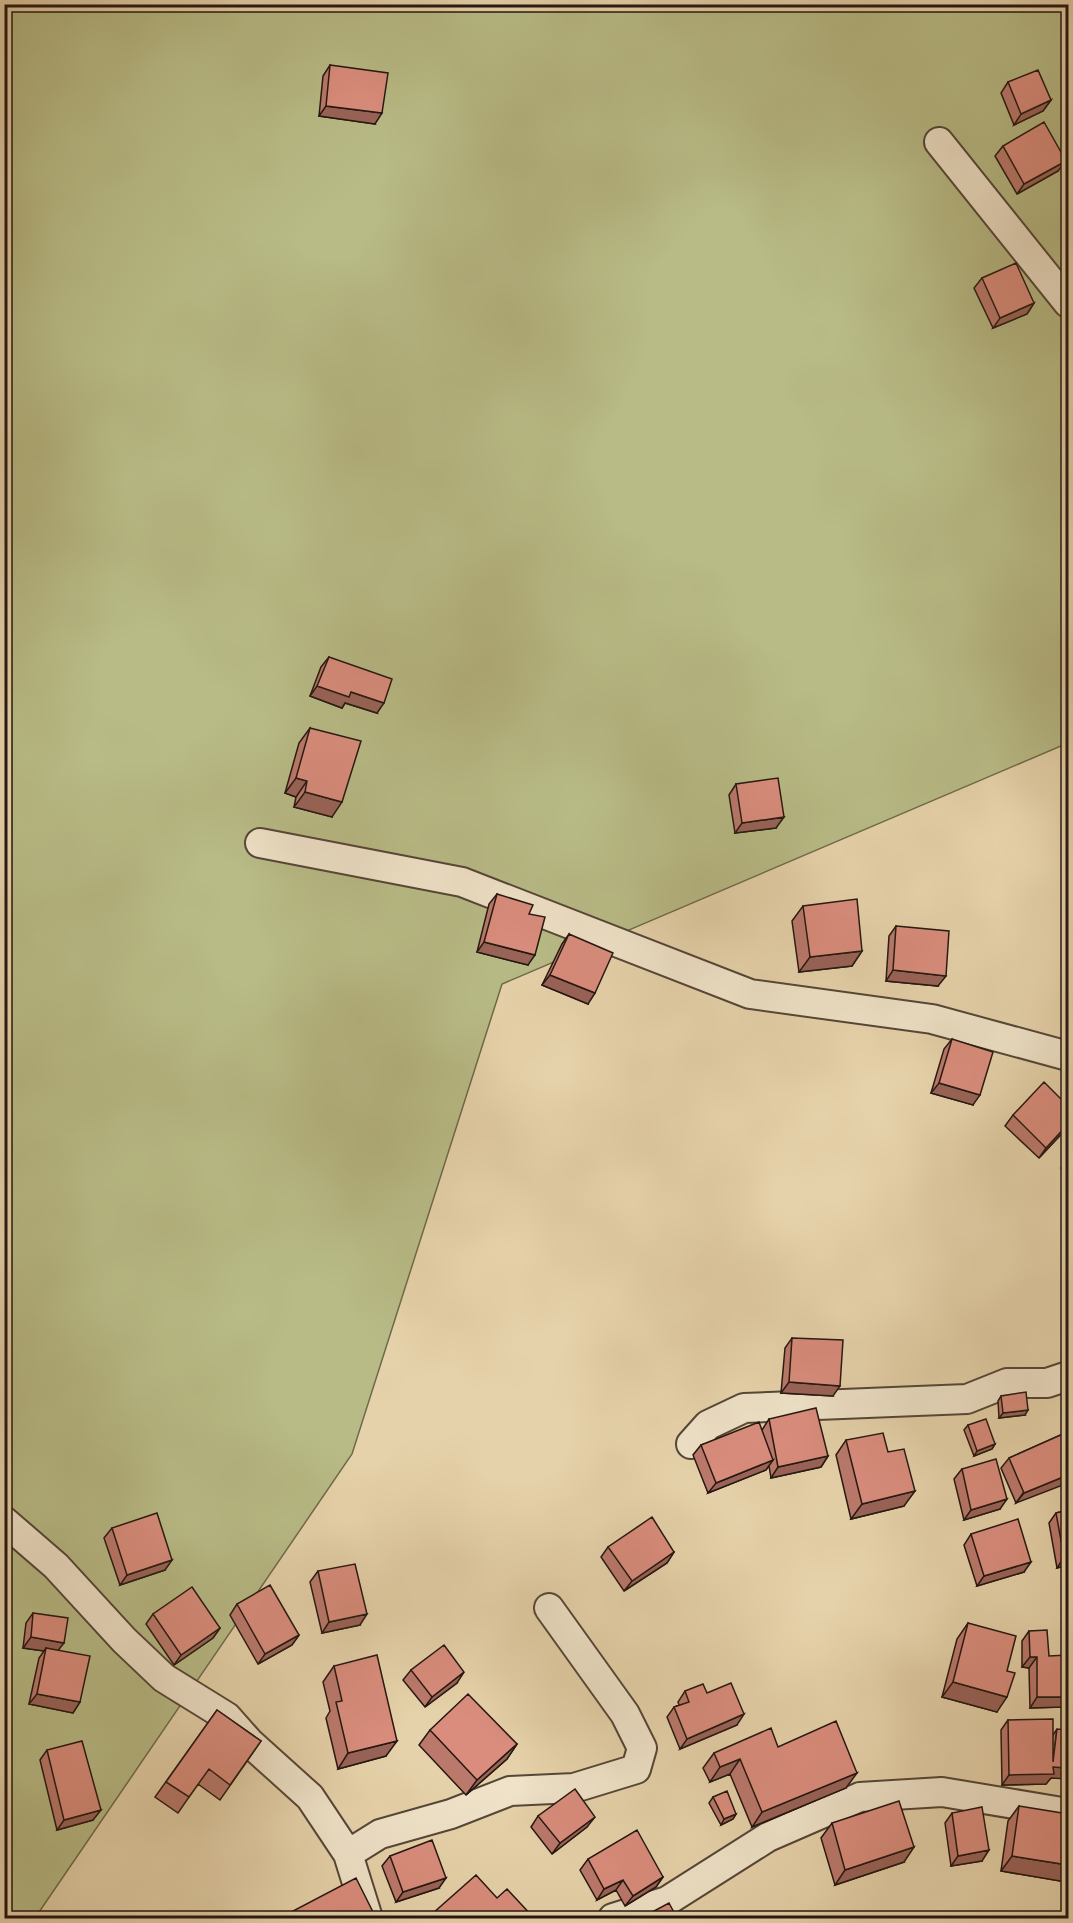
<svg xmlns="http://www.w3.org/2000/svg" width="1073" height="1923" font-family="'IM FELL French Canon',serif">
  <style>
    .green { fill: #b8bb86; stroke: #6e694c; stroke-width: 1.5 }
    .lines { fill: none; stroke-linecap: round; stroke-linejoin: round }
    .street-casing { stroke: #554637; stroke-width: 32 }
    .street { stroke: #efe2c8; stroke-width: 28 }
    .wall { fill: #bb796c; stroke: #251711; stroke-width: 1.5 }
    .shaded-wall { fill: #996358; stroke: #251711; stroke-width: 1.5 }
    .building { fill: #da8d7d; stroke: #251711; stroke-width: 1.5 }
  </style>
  <rect width="100%" height="100%" fill="#e6d2aa"/>
  <filter id="stains"><feTurbulence type="fractalNoise" baseFrequency=".00333" numOctaves="4"/><feColorMatrix values="0 0 0 0 .2 0 0 0 0 .09 0 0 0 0 .02 0 0 0 .5 -.17"/></filter>
  <radialGradient id="worn" r=".72"><stop offset=".6" stop-color="#630" stop-opacity="0"/><stop offset="1" stop-color="#630" stop-opacity=".3"/></radialGradient>
  <!-- green -->
  <path class="green" d="M 5,5 L 1068,5 L 1068,743 L 502,984 L 352,1454 L 35,1918 L 5,1918 Z"/>
  <g class="lines">
    <!-- street casing -->
    <g class="street-casing">
      <path id="street" d="M 939,142 L 1068,303
        M 260,843 L 462,882 L 750,994 L 932,1019 L 1068,1056
        M 691,1444 L 708,1425 L 744,1408 L 967,1399 L 1007,1383 L 1047,1383 L 1068,1376
        M 4,1521 L 56,1566 L 124,1640 L 164,1678 L 227,1717 L 250,1743 L 310,1797 L 348,1854 L 380,1834 L 451,1814 L 510,1791 L 574,1788 L 636,1769 L 642,1748 L 625,1714 L 549,1608
        M 348,1854 L 368,1918
        M 613,1918 L 667,1901 L 768,1837 L 860,1797 L 942,1792 L 1068,1813"/>
    </g>
    <!-- street -->
    <use href="#street" class="street"/>
  </g>
  <!-- wall -->
  <path class="wall" d="M 330,65 L 375,124 L 319,116 L 323,76 Z
    M 1008,82 L 1051,100 L 1043,111 L 1014,125 L 1001,93 Z
    M 1003,146 L 1058,171 L 1017,194 L 995,156 Z
    M 982,278 L 1034,303 L 1027,314 L 993,328 L 974,288 Z
    M 329,657 L 377,713 L 345,703 L 342,708 L 310,696 L 321,667 Z
    M 310,728 L 332,817 L 294,807 L 296,797 L 285,793 L 299,743 Z
    M 736,784 L 776,828 L 735,833 L 729,795 Z
    M 497,894 L 529,914 L 528,965 L 477,952 L 489,904 Z
    M 803,906 L 862,951 L 852,966 L 799,972 L 792,921 Z
    M 896,926 L 938,986 L 886,981 L 889,936 Z
    M 569,934 L 588,1004 L 542,985 L 562,944 Z
    M 952,1039 L 973,1105 L 931,1093 L 944,1049 Z
    M 1013,1115 L 1068,1127 L 1039,1158 L 1005,1126 Z
    M 1068,1158 L 1068,1179 L 1061,1168 Z
    M 792,1338 L 833,1396 L 781,1393 L 785,1348 Z
    M 1001,1396 L 1025,1415 L 999,1418 L 998,1401 Z
    M 769,1419 L 828,1456 L 821,1467 L 771,1478 L 769,1466 L 766,1470 L 708,1493 L 693,1455 L 701,1445 L 762,1430 Z
    M 968,1425 L 995,1444 L 992,1449 L 974,1456 L 964,1430 Z
    M 1065,1433 L 1016,1503 L 1001,1468 L 1009,1458 Z
    M 846,1440 L 888,1452 L 904,1506 L 851,1519 L 836,1455 Z
    M 962,1469 L 1000,1509 L 964,1520 L 954,1479 Z
    M 1068,1510 L 1068,1565 L 1057,1568 L 1049,1523 L 1056,1513 Z
    M 112,1528 L 165,1570 L 120,1585 L 104,1538 Z
    M 971,1534 L 1024,1572 L 977,1586 L 964,1545 Z
    M 608,1547 L 674,1552 L 667,1563 L 624,1591 L 601,1557 Z
    M 318,1571 L 360,1625 L 322,1633 L 310,1582 Z
    M 237,1604 L 299,1635 L 292,1645 L 258,1664 L 230,1615 Z
    M 33,1613 L 59,1650 L 80,1702 L 73,1713 L 29,1704 L 39,1658 L 44,1651 L 23,1648 L 26,1623 Z
    M 153,1614 L 220,1628 L 213,1638 L 174,1665 L 146,1624 Z
    M 968,1623 L 1007,1671 L 997,1712 L 942,1697 L 957,1639 Z
    M 1029,1631 L 1049,1656 L 1063,1707 L 1030,1708 L 1029,1668 L 1022,1667 L 1022,1641 Z
    M 334,1666 L 386,1756 L 338,1769 L 326,1718 L 330,1711 L 323,1682 Z
    M 411,1670 L 457,1683 L 425,1707 L 403,1680 Z
    M 685,1691 L 707,1693 L 737,1725 L 680,1749 L 667,1717 L 674,1707 L 679,1705 L 678,1702 Z
    M 217,1710 L 261,1741 L 220,1800 L 198,1784 L 178,1813 L 155,1797 Z
    M 1008,1720 L 1053,1735 L 1057,1729 L 1051,1778 L 1046,1784 L 1002,1785 L 1001,1730 Z
    M 430,1730 L 517,1744 L 507,1759 L 466,1795 L 419,1745 Z
    M 778,1747 L 846,1788 L 752,1827 L 730,1774 L 710,1782 L 703,1768 L 714,1753 Z
    M 47,1750 L 93,1820 L 57,1830 L 40,1760 Z
    M 713,1797 L 736,1814 L 733,1819 L 721,1825 L 709,1803 Z
    M 1019,1806 L 1066,1882 L 1001,1871 L 1008,1821 Z
    M 952,1813 L 982,1861 L 951,1866 L 945,1823 Z
    M 538,1816 L 587,1827 L 552,1854 L 531,1827 Z
    M 832,1823 L 904,1862 L 835,1885 L 821,1838 Z
    M 390,1856 L 439,1888 L 396,1902 L 382,1866 Z
    M 588,1859 L 663,1877 L 656,1887 L 625,1906 L 616,1890 L 597,1900 L 580,1870 Z
    M 497,1898 L 534,1918 L 429,1918 L 432,1914 Z
    M 293,1911 L 376,1918 L 288,1918 Z"/>
  <!-- shaded-wall -->
  <path class="shaded-wall" d="M 1051,100 L 1043,111 L 1014,125 L 1021,114 Z
    M 326,106 L 382,113 L 375,124 L 319,116 Z
    M 1066,161 L 1058,171 L 1017,194 L 1024,184 Z
    M 1034,303 L 1027,314 L 993,328 L 1000,318 Z
    M 317,686 L 351,692 L 384,703 L 377,713 L 345,703 L 342,708 L 310,696 Z
    M 296,778 L 307,781 L 296,797 L 285,793 Z
    M 305,792 L 342,802 L 332,817 L 294,807 Z
    M 784,817 L 776,828 L 735,833 L 742,823 Z
    M 484,942 L 535,955 L 528,965 L 477,952 Z
    M 862,951 L 852,966 L 799,972 L 810,957 Z
    M 893,970 L 946,976 L 938,986 L 886,981 Z
    M 550,975 L 595,993 L 588,1004 L 542,985 Z
    M 939,1083 L 980,1095 L 973,1105 L 931,1093 Z
    M 1068,1124 L 1068,1127 L 1039,1158 L 1046,1148 Z
    M 789,1382 L 840,1386 L 833,1396 L 781,1393 Z
    M 1028,1410 L 1025,1415 L 999,1418 L 1003,1413 Z
    M 995,1444 L 992,1449 L 974,1456 L 977,1451 Z
    M 828,1456 L 821,1467 L 771,1478 L 778,1467 Z
    M 773,1460 L 766,1470 L 708,1493 L 716,1483 Z
    M 1068,1475 L 1068,1483 L 1016,1503 L 1024,1493 Z
    M 915,1491 L 904,1506 L 851,1519 L 862,1504 Z
    M 1007,1499 L 1000,1509 L 964,1520 L 971,1510 Z
    M 674,1552 L 667,1563 L 624,1591 L 632,1581 Z
    M 1068,1556 L 1068,1565 L 1057,1568 L 1064,1557 Z
    M 172,1560 L 165,1570 L 120,1585 L 127,1575 Z
    M 1031,1562 L 1024,1572 L 977,1586 L 984,1576 Z
    M 367,1614 L 360,1625 L 322,1633 L 329,1622 Z
    M 220,1628 L 213,1638 L 174,1665 L 181,1655 Z
    M 299,1635 L 292,1645 L 258,1664 L 265,1654 Z
    M 31,1637 L 64,1643 L 56,1653 L 46,1648 L 44,1651 L 23,1648 Z
    M 1030,1657 L 1037,1657 L 1029,1668 L 1022,1667 Z
    M 464,1672 L 457,1683 L 425,1707 L 432,1697 Z
    M 953,1682 L 1007,1697 L 997,1712 L 942,1697 Z
    M 37,1694 L 80,1702 L 73,1713 L 29,1704 Z
    M 1037,1697 L 1068,1697 L 1068,1699 L 1063,1707 L 1030,1708 Z
    M 744,1714 L 737,1725 L 680,1749 L 687,1739 Z
    M 397,1741 L 386,1756 L 338,1769 L 348,1753 Z
    M 517,1744 L 507,1759 L 466,1795 L 477,1780 Z
    M 740,1759 L 730,1774 L 710,1782 L 720,1767 Z
    M 1053,1767 L 1068,1768 L 1068,1779 L 1051,1778 L 1046,1784 L 1002,1785 L 1009,1775 Z
    M 857,1773 L 846,1788 L 752,1827 L 762,1812 Z
    M 101,1810 L 93,1820 L 57,1830 L 64,1820 Z
    M 736,1814 L 733,1819 L 721,1825 L 724,1819 Z
    M 595,1817 L 587,1827 L 552,1854 L 560,1843 Z
    M 914,1847 L 904,1862 L 835,1885 L 845,1870 Z
    M 989,1850 L 982,1861 L 951,1866 L 958,1856 Z
    M 1012,1856 L 1068,1865 L 1068,1878 L 1066,1882 L 1001,1871 Z
    M 663,1877 L 656,1887 L 625,1906 L 633,1896 Z
    M 446,1878 L 439,1888 L 396,1902 L 403,1892 Z
    M 623,1880 L 616,1890 L 597,1900 L 604,1889 Z"/>
  <!-- building -->
  <path class="building" d="M 330,65 L 388,73 L 382,113 L 326,106 Z
    M 1038,70 L 1051,100 L 1021,114 L 1008,82 Z
    M 1044,122 L 1066,161 L 1024,184 L 1003,146 Z
    M 1016,263 L 1034,303 L 1000,318 L 982,278 Z
    M 329,657 L 392,679 L 384,703 L 351,692 L 349,697 L 317,686 Z
    M 310,728 L 361,741 L 342,802 L 305,792 L 307,781 L 296,778 Z
    M 778,778 L 784,817 L 742,823 L 736,784 Z
    M 497,894 L 533,905 L 529,914 L 545,917 L 535,955 L 484,942 Z
    M 857,899 L 862,951 L 810,957 L 803,906 Z
    M 896,926 L 949,931 L 946,976 L 893,970 Z
    M 569,934 L 613,953 L 595,993 L 550,975 Z
    M 952,1039 L 993,1052 L 980,1095 L 939,1083 Z
    M 1044,1082 L 1068,1106 L 1068,1124 L 1046,1148 L 1013,1115 Z
    M 792,1338 L 843,1340 L 840,1386 L 789,1382 Z
    M 1026,1392 L 1028,1410 L 1003,1413 L 1001,1396 Z
    M 816,1408 L 828,1456 L 778,1467 L 769,1419 Z
    M 986,1419 L 995,1444 L 977,1451 L 968,1425 Z
    M 759,1422 L 773,1460 L 716,1483 L 701,1445 Z
    M 883,1433 L 888,1452 L 904,1449 L 915,1491 L 862,1504 L 846,1440 Z
    M 1065,1433 L 1068,1441 L 1068,1475 L 1024,1493 L 1009,1458 Z
    M 996,1459 L 1007,1499 L 971,1510 L 962,1469 Z
    M 1068,1510 L 1068,1556 L 1064,1557 L 1056,1513 Z
    M 157,1513 L 172,1560 L 127,1575 L 112,1528 Z
    M 652,1517 L 674,1552 L 632,1581 L 608,1547 Z
    M 1018,1519 L 1031,1562 L 984,1576 L 971,1534 Z
    M 355,1564 L 367,1614 L 329,1622 L 318,1571 Z
    M 270,1585 L 299,1635 L 265,1654 L 237,1604 Z
    M 192,1587 L 220,1628 L 181,1655 L 153,1614 Z
    M 33,1613 L 68,1618 L 64,1643 L 31,1637 Z
    M 968,1623 L 1016,1636 L 1007,1671 L 1015,1673 L 1007,1697 L 953,1682 Z
    M 1047,1630 L 1049,1656 L 1068,1655 L 1068,1697 L 1037,1697 L 1037,1657 L 1030,1657 L 1029,1631 Z
    M 444,1645 L 464,1672 L 432,1697 L 411,1670 Z
    M 46,1648 L 90,1656 L 80,1702 L 37,1694 Z
    M 377,1655 L 397,1741 L 348,1753 L 336,1702 L 342,1701 L 334,1666 Z
    M 731,1683 L 744,1714 L 687,1739 L 674,1707 L 689,1702 L 685,1691 L 703,1684 L 707,1693 Z
    M 468,1694 L 517,1744 L 477,1780 L 430,1730 Z
    M 217,1710 L 261,1741 L 230,1785 L 209,1769 L 189,1797 L 166,1782 Z
    M 1053,1719 L 1053,1762 L 1057,1729 L 1068,1730 L 1068,1768 L 1053,1767 L 1054,1774 L 1009,1775 L 1008,1720 Z
    M 836,1721 L 857,1773 L 762,1812 L 740,1759 L 720,1767 L 714,1753 L 771,1728 L 778,1747 Z
    M 82,1741 L 101,1810 L 64,1820 L 47,1750 Z
    M 575,1789 L 595,1817 L 560,1843 L 538,1816 Z
    M 727,1791 L 736,1814 L 724,1819 L 713,1797 Z
    M 899,1801 L 914,1847 L 845,1870 L 832,1823 Z
    M 1019,1806 L 1068,1814 L 1068,1865 L 1012,1856 Z
    M 982,1807 L 989,1850 L 958,1856 L 952,1813 Z
    M 637,1830 L 663,1877 L 633,1896 L 623,1880 L 604,1889 L 588,1859 Z
    M 432,1840 L 446,1878 L 403,1892 L 390,1856 Z
    M 476,1875 L 497,1898 L 507,1889 L 534,1918 L 437,1918 L 432,1914 Z
    M 356,1878 L 376,1918 L 297,1918 L 293,1911 Z
    M 669,1903 L 677,1918 L 641,1918 Z"/>
  <!-- margin -->
  <rect width="1073" height="1923" fill="none" stroke="#e6d2aa" stroke-width="24"/>
  <rect x="6" y="6" width="1061" height="1911" fill="none" stroke="#251711" stroke-width="3"/>
  <rect x="12" y="12" width="1049" height="1899" fill="none" stroke="#251711" stroke-width="1.5"/>
  <rect width="100%" height="100%" filter="url(#stains)"/>
  <rect width="100%" height="100%" fill="url(#worn)"/>
</svg>
